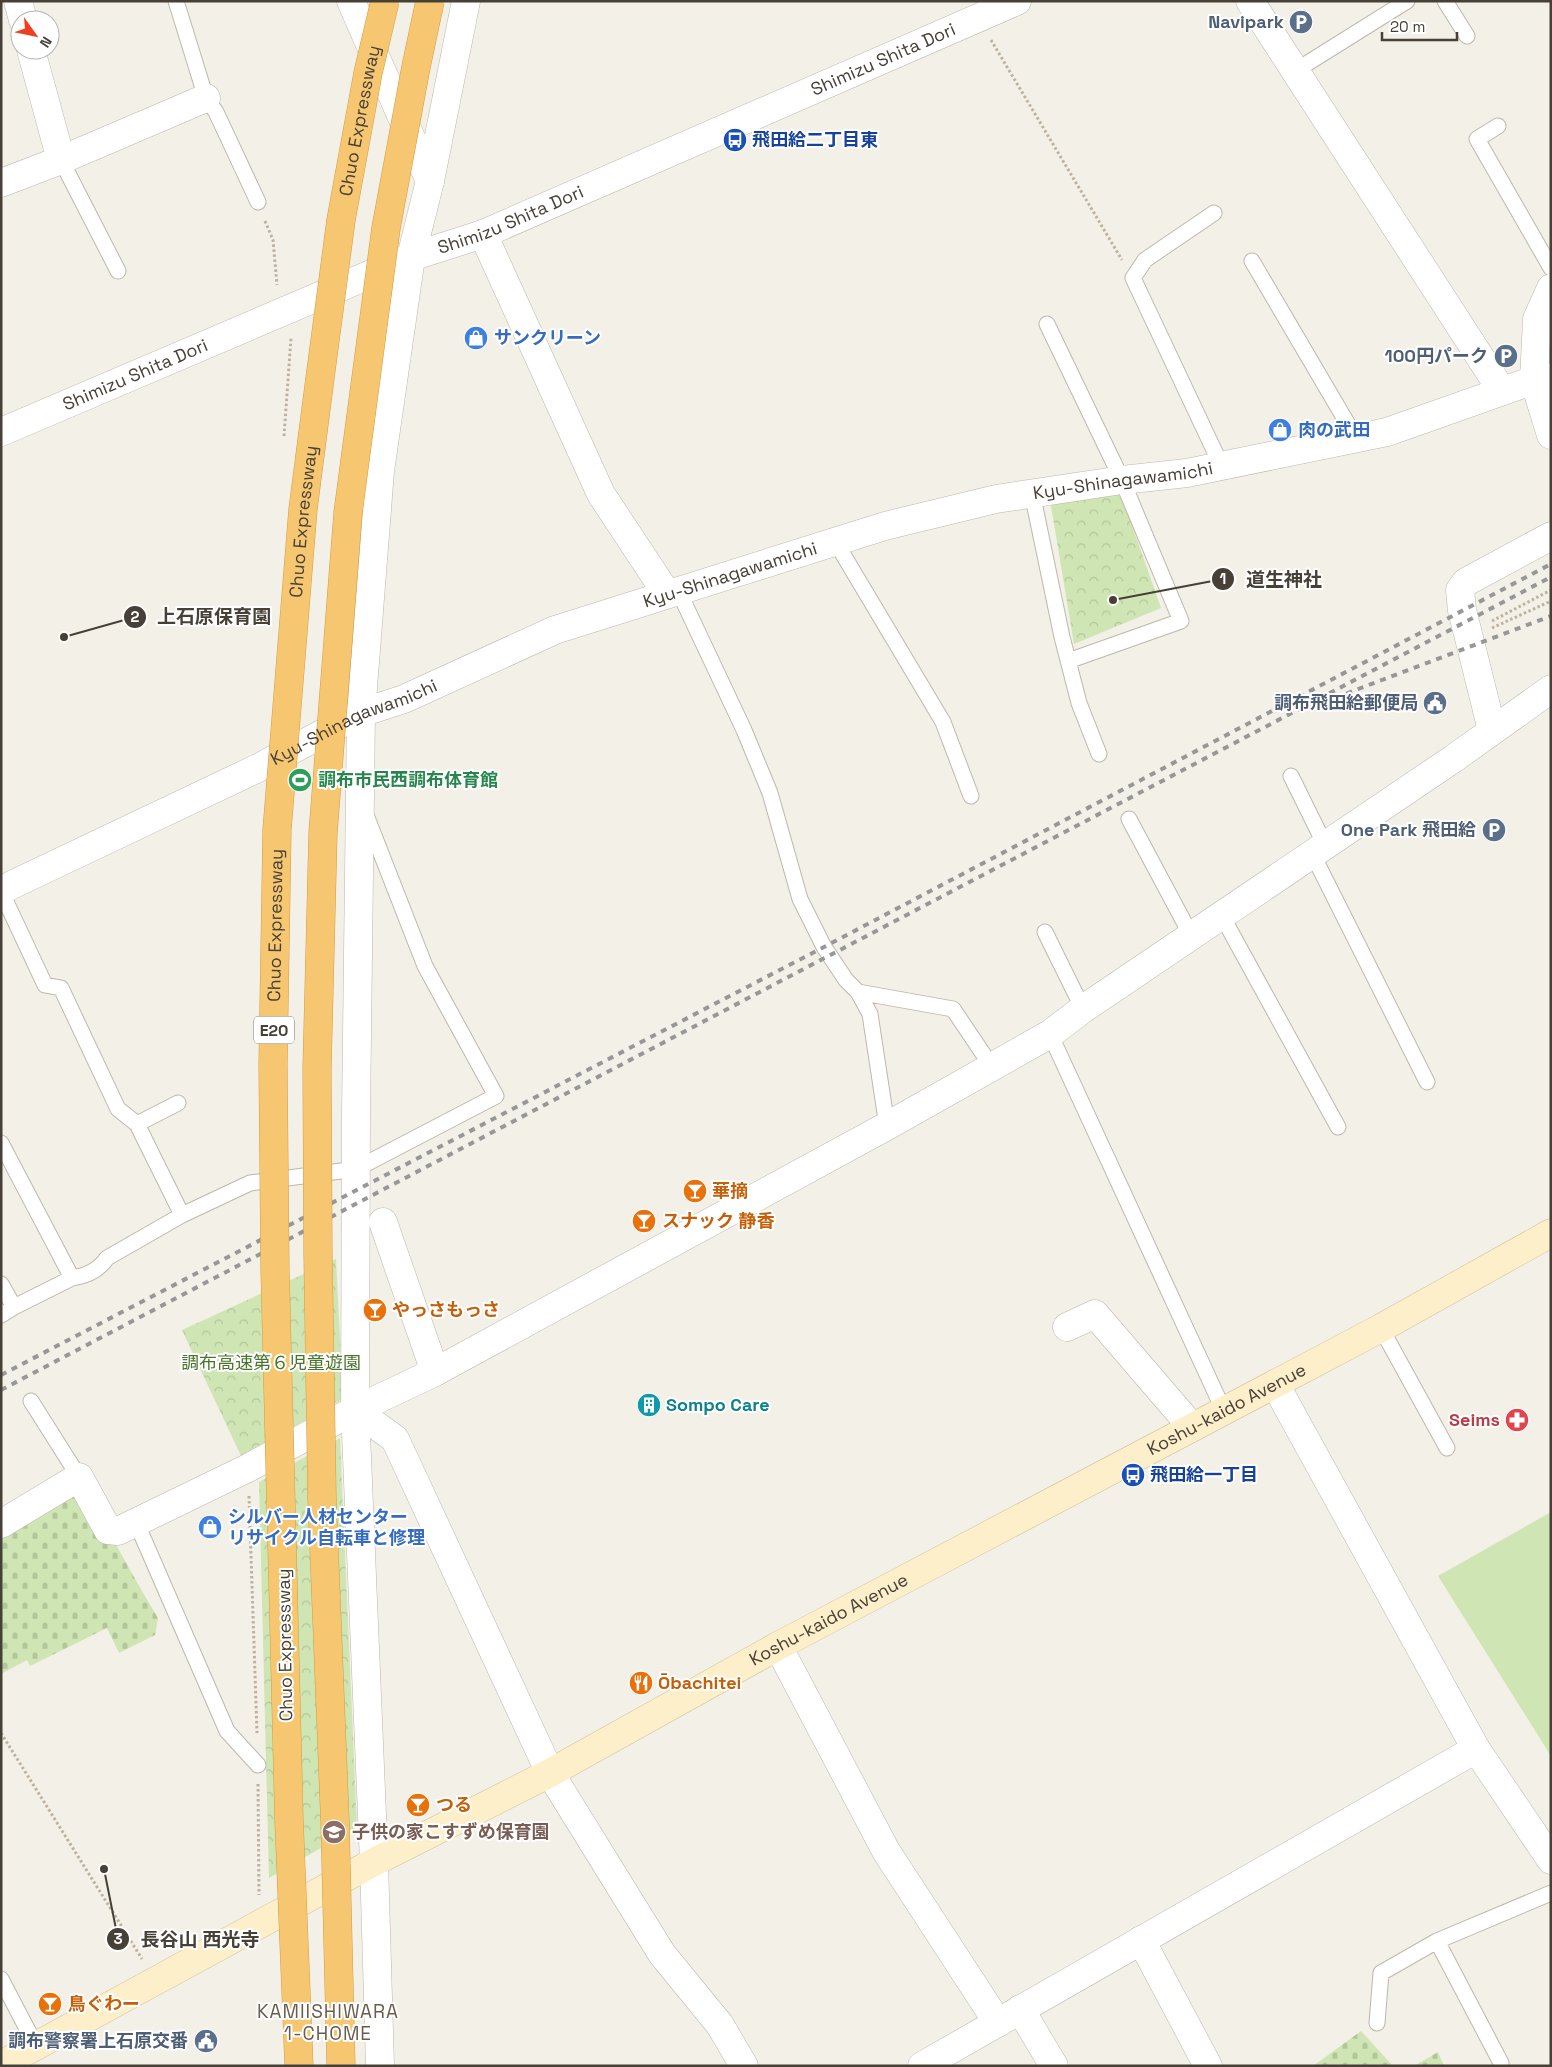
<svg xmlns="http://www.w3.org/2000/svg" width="1552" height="2067" font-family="'Space Grotesk','Noto Sans JP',sans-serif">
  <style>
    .grass { fill: #cfe5b3 }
    .forest { fill: url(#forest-crowns) }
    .cemetery { fill: url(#cemetery-stones) }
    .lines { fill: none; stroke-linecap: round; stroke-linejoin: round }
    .service-casing { stroke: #beb7ab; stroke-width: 17 }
    .minor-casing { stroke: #beb7ab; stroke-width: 29 }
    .tertiary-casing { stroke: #beb7ab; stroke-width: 29 }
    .secondary-casing { stroke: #d0c19a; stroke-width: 29 }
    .path { stroke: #bfb29d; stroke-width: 3; stroke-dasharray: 2.5 2.5; stroke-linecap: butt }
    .service { stroke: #fff; stroke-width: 15 }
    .minor { stroke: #fff; stroke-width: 28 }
    .tertiary { stroke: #fff; stroke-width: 28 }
    .secondary { stroke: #fcefc9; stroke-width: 28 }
    .rail { stroke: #979797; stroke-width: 4; stroke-dasharray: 6 6; stroke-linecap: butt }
    .motorway-bridge-casing { stroke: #d59c40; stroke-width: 29; stroke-linecap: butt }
    .motorway-bridge { stroke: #f6c770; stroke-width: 28 }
    .labels { text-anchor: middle; stroke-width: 4; stroke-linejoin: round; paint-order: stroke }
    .shield { fill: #fff; stroke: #7e7973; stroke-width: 1 }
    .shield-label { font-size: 16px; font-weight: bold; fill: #464037 }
    .service-label { font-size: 18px; font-weight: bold; fill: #4e5e75; stroke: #fff; text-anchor: end }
    .street-label { font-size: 18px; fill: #464037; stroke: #fff }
    .transit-label { font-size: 18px; font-weight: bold; fill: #164399; stroke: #fff; text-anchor: start }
    .shop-label { font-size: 18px; font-weight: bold; fill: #366cbe; stroke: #fff; text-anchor: start }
    .leisure-label { font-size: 18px; font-weight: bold; fill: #27864d; stroke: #fff; text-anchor: start }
    .food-label { font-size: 18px; font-weight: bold; fill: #c56008; stroke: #fff; text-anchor: start }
    .park-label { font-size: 18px; fill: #49752d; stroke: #fff }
    .culture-label { font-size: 18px; font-weight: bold; fill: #0d838f; stroke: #fff; text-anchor: start }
    .health-label { font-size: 18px; font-weight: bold; fill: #be3a42; stroke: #fff; text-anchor: end }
    .education-label { font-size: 18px; font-weight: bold; fill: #785e54; stroke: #fff; text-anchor: start }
    .neighbourhood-label { font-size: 19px; letter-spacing: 1px; fill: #685e4f; stroke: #fff }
    .leader { fill: none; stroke: #464037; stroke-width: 2 }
    .callout-dot { fill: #464037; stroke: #fff; stroke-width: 2 }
    .mark-label { font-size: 15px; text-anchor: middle; font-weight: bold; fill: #fff }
    .callout-label { font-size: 19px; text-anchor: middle; font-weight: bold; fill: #464037; stroke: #fff; stroke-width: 4; stroke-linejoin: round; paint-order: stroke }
  </style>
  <defs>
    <pattern id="forest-crowns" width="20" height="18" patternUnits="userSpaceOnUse" patternTransform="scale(1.25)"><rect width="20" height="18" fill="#cfe5b3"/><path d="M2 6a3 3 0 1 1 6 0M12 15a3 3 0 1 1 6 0" fill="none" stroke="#b3c69b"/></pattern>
    <pattern id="cemetery-stones" width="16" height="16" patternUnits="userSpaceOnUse" patternTransform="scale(1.25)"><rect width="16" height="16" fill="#cfe5b3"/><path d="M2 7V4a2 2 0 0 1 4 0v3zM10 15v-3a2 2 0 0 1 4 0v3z" fill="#b3c69b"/></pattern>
  </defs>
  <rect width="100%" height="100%" fill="#f3f0e8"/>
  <!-- grass -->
  <path class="grass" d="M 1551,1512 L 1551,1756 L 1438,1576 Z"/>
  <!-- forest -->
  <path class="forest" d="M 1120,491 L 1161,608 L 1074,644 L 1050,500 Z
    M 336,1259 L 343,1399 L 241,1456 L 182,1330 Z
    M 340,1438 L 357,1827 L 269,1878 L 259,1482 Z"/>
  <!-- cemetery -->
  <path class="cemetery" d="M 85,1489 C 110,1532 132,1576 158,1618 L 155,1635 L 119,1653 L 107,1628 L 30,1666 L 27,1660 L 1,1674 L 1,1537 Z
    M 1361,2031 L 1393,2066 L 1313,2066 Z
    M 1438,2052 L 1444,2066 L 1414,2066 Z"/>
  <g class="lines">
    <!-- service casing -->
    <g class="service-casing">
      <path id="service" d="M 176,1 L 206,98 L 216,112 L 258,202
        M 1445,1 L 1467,36
        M 1295,71 L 1407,1
        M 1498,126 L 1477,139 L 1551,268
        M 61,160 L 118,271
        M 1214,213 L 1145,260 L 1133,278 L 1222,467
        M 1252,261 L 1356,438
        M 1047,324 L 1122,480 L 1181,621 L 1068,661
        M 1032,493 L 1062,637 L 1079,703 L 1099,754
        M 835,541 L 943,722 L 971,796
        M 679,592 L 744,730 L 770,793 L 800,899 L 824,947 L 846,980 L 858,992 L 870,1014 L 887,1126
        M 1291,776 L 1325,845
        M 1129,819 L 1192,937
        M 1312,853 L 1427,1082
        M 1,891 L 45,985 L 61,988 L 118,1109 L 137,1124 L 182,1215
        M 1222,916 L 1338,1127
        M 1045,932 L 1083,1009
        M 858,992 L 953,1009 L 992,1067
        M 1050,1034 L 1223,1409
        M 137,1124 L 178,1103
        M 1,1143 L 72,1278 L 14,1307 L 1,1315
        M 72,1278 C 87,1276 99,1270 107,1258 L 182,1215 L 250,1183 L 356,1169 L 496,1096 L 425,966 L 366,815
        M 1,1284 L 14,1307
        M 1381,1328 L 1447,1448
        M 31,1401 L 79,1477
        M 137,1524 L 227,1731 L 258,1765
        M 1437,1941 L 1501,2063
        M 1,1979 L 36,2046
        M 1377,2023 L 1381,1973 L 1437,1941 L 1551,1893"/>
    </g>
    <!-- minor casing -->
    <g class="minor-casing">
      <g id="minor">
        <path d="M 18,1 L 23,20"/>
        <path d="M 1250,1 L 1502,391"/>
        <path d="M 31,50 L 61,160"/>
        <path d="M 430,181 L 466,1"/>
        <path d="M 1,183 L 61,160 L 206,98"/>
        <path d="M 483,234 L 601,494 L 667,594"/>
        <path d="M 1551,288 L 1537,319 L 1534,380 L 1551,435"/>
        <path d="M 1492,730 L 1462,610 L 1460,590 L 1466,582 L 1551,536"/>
        <path id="s1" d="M 1,890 L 258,768 L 361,713 L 404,699 L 555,630 L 885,526 L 996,499 L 1122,480 L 1187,473 L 1387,432 L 1534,380 L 1551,377"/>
        <path d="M 383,1222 L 435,1372"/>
        <path d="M 1067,1327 L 1095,1314 L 1192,1427"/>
        <path d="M 1275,1384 L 1476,1749 L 1551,1860"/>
        <path d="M 355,1410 L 395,1439 L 550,1773 L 662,1954 L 720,2025 L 744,2066"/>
        <path d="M 1,1524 L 79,1477 L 108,1530 L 118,1531 L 248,1468 L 355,1410 L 435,1372 L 887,1126 L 1050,1034 L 1083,1009 L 1453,759 L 1551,689"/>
        <path d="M 778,1646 L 886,1851 L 998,2023"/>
        <path d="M 1141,1940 L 1208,2066"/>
        <path d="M 1020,2009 L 1054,2066"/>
        <path d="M 922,2066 L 1476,1749"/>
      </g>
    </g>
    <!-- tertiary casing -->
    <g class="tertiary-casing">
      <g id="tertiary">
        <path d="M 351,1 L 430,181 L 411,257 L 380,471 L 361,713 L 356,1115 L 355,1410 L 374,1862 L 380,2066"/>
        <path id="s2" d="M 1,432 L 411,257 L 483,234 L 1017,1"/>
      </g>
    </g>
    <!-- secondary casing -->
    <g class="secondary-casing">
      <g id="secondary">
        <path id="s3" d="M 1,2065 L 374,1862 L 550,1773 L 778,1646 L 1381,1328 L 1551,1233"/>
      </g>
    </g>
    <!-- path -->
    <path class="path" d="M 991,40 L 1122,260
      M 265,221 L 273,240 L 277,285
      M 284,436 L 291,338
      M 1492,621 L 1551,590
      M 1492,628 L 1551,601
      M 249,1496 L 257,1733
      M 1,1733 L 142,1959
      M 258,1784 L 259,1895"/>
    <!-- service -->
    <use href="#service" class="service"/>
    <!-- minor -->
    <use href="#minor" class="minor"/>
    <!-- tertiary -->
    <use href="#tertiary" class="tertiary"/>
    <!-- secondary -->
    <use href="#secondary" class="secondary"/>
    <!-- rail -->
    <path class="rail" d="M 1324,702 L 1551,616
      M 1,1375 L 824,947 L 1551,564
      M 1,1390 L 1551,577"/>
    <!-- motorway-bridge casing -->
    <g class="motorway-bridge-casing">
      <g id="motorway-bridge">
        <path id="s4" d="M 299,2066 L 289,1820 L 275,1270 L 273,1065 L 277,830 L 303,509 L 320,378 L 341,220 L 368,73 L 385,1"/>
        <path d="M 341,2066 L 335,1822 L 322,1498 L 318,1254 L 317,1069 L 323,833 L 348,513 L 386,228 L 416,67 L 430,1"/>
      </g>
    </g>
    <!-- motorway-bridge -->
    <use href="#motorway-bridge" class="motorway-bridge"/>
  </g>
  <!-- icons -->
  <defs>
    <g id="parking-disc" transform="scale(1.25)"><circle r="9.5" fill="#5c6f8a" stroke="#fff"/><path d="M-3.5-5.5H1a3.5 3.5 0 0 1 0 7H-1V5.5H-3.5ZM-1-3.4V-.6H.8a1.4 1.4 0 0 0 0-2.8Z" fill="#fff"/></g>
    <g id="bus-disc" transform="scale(1.25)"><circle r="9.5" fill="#1a4fb4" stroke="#fff"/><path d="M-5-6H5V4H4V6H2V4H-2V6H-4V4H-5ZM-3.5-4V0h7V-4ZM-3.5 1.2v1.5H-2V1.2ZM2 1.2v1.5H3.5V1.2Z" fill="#fff"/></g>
    <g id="shop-disc" transform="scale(1.25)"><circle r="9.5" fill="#3f7fe0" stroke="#fff"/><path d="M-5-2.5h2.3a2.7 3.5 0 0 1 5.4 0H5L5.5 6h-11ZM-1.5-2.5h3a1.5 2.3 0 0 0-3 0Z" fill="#fff"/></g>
    <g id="civic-disc" transform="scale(1.25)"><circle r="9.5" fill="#5c6f8a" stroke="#fff"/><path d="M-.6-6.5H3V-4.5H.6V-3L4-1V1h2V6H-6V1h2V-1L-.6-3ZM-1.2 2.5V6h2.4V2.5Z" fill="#fff"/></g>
    <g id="stadium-disc" transform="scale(1.25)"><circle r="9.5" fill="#2e9e5b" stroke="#fff"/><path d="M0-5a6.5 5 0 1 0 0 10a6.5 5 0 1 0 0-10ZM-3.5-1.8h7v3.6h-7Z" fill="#fff"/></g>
    <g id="bar-disc" transform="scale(1.25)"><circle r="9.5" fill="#e8710a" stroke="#fff"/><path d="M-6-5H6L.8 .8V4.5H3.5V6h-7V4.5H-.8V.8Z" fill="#fff"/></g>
    <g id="building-disc" transform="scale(1.25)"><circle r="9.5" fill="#0f9aa8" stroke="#fff"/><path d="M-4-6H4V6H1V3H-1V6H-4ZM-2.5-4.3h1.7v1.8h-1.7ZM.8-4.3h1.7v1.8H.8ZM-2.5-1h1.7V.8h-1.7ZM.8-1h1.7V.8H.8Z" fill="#fff"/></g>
    <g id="pharmacy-disc" transform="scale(1.25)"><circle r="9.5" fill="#e0444e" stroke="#fff"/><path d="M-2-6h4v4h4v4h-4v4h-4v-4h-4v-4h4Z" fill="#fff"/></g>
    <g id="restaurant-disc" transform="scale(1.25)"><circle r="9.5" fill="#e8710a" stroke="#fff"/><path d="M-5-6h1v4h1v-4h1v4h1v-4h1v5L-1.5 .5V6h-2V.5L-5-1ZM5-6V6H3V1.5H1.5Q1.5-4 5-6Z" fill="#fff"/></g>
    <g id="school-disc" transform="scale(1.25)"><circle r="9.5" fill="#8d6e63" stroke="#fff"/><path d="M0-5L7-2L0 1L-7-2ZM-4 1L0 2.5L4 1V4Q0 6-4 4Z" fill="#fff"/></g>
  </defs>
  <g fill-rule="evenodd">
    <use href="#parking-disc" x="1301" y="22"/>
    <use href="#bus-disc" x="735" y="140"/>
    <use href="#shop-disc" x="476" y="338"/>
    <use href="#parking-disc" x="1506" y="356"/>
    <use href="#shop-disc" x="1280" y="430"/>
    <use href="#civic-disc" x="1435" y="703"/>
    <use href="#stadium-disc" x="300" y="780"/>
    <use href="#parking-disc" x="1494" y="830"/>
    <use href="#bar-disc" x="695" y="1191"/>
    <use href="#bar-disc" x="644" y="1221"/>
    <use href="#bar-disc" x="375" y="1310"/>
    <use href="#building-disc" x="649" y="1405"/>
    <use href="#pharmacy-disc" x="1517" y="1420"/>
    <use href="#bus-disc" x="1133" y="1475"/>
    <use href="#shop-disc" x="210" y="1527"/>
    <use href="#restaurant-disc" x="641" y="1683"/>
    <use href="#bar-disc" x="418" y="1805"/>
    <use href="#school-disc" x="334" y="1832"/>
    <use href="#bar-disc" x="50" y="2004"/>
    <use href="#civic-disc" x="206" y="2041"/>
  </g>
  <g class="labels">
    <!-- shield labels -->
    <rect class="shield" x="254" y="1016.5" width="40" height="27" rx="4"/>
    <g class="shield-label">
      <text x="274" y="1036">E20</text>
    </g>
    <!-- service labels -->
    <g class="service-label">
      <text x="1284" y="28">Navipark</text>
      <text x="1488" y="362">100円パーク</text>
      <text x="1418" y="709">調布飛田給郵便局</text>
      <text x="1476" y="836">One Park 飛田給</text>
      <text x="188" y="2047">調布警察署上石原交番</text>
    </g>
    <!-- street labels -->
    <g class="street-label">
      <text dy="6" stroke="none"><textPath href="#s2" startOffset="958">Shimizu Shita Dori</textPath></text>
      <text dy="6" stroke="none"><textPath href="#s4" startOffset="1951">Chuo Expressway</textPath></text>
      <text dy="6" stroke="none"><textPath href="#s2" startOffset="552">Shimizu Shita Dori</textPath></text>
      <text dy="6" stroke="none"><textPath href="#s2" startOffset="146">Shimizu Shita Dori</textPath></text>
      <text dy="6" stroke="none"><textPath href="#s1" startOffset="1201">Kyu-Shinagawamichi</textPath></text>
      <text dy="6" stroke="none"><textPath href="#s4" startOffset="1546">Chuo Expressway</textPath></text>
      <text dy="6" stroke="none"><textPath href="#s1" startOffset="796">Kyu-Shinagawamichi</textPath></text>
      <text dy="6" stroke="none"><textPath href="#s1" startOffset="391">Kyu-Shinagawamichi</textPath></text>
      <text dy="6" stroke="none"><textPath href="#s4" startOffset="1141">Chuo Expressway</textPath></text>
      <text dy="6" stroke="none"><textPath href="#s3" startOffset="1390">Koshu-kaido Avenue</textPath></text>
      <text dy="6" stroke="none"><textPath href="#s3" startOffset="940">Koshu-kaido Avenue</textPath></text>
      <text transform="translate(285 1645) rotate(-91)" y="6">Chuo Expressway</text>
    </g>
    <!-- transit labels -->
    <g class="transit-label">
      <text x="752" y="146">飛田給二丁目東</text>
      <text x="1150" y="1481">飛田給一丁目</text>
    </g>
    <!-- shop labels -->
    <g class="shop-label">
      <text x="494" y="344">サンクリーン</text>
      <text x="1298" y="436">肉の武田</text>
      <text x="228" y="1523">シルバー人材センター<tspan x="228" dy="21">リサイクル自転車と修理</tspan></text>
    </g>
    <!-- leisure labels -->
    <g class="leisure-label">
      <text x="318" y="786">調布市民西調布体育館</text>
    </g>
    <!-- food labels -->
    <g class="food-label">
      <text x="712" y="1197">華摘</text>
      <text x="662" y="1227">スナック 静香</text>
      <text x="392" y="1316">やっさもっさ</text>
      <text x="658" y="1689">Ōbachitei</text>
      <text x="436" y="1811">つる</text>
      <text x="68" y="2010">鳥ぐわー</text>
    </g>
    <!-- park labels -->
    <g class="park-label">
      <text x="271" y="1369">調布高速第６児童遊園</text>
    </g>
    <!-- culture labels -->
    <g class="culture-label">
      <text x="666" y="1411">Sompo Care</text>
    </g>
    <!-- health labels -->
    <g class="health-label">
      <text x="1500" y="1426">Seims</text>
    </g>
    <!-- education labels -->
    <g class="education-label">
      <text x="352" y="1838">子供の家こすずめ保育園</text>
    </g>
    <!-- neighbourhood labels -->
    <g class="neighbourhood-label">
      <text x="328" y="2018">KAMIISHIWARA<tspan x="328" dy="22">1-CHOME</tspan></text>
    </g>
  </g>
  <!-- callouts -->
  <path class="leader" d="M1113 600L1223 579M64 637L135 617M104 1869L118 1939"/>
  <g class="callout-dot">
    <circle cx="1113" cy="600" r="5"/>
    <circle cx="64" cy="637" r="5"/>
    <circle cx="104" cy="1869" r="5"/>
    <circle cx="1223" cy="579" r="12"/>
    <circle cx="135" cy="617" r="12"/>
    <circle cx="118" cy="1939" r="12"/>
  </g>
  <g class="mark-label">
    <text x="1223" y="584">1</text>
    <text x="135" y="622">2</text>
    <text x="118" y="1944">3</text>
  </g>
  <g class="callout-label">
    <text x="1284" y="586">道生神社</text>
    <text x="214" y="623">上石原保育園</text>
    <text x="200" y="1946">長谷山 西光寺</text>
  </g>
  <!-- border -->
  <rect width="1552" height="2067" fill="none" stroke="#464037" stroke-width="5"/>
  <!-- north arrow -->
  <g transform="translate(35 35) rotate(123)"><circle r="24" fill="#ffffff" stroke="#b5b3af"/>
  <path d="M0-4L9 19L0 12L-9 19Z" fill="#ee3f24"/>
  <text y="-8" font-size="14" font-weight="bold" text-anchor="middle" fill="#464037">N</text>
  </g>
  <!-- scale -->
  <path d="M1382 32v8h75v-8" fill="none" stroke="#464037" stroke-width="2.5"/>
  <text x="1390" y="32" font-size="15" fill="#464037" stroke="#ffffff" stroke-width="4" paint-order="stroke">20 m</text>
</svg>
